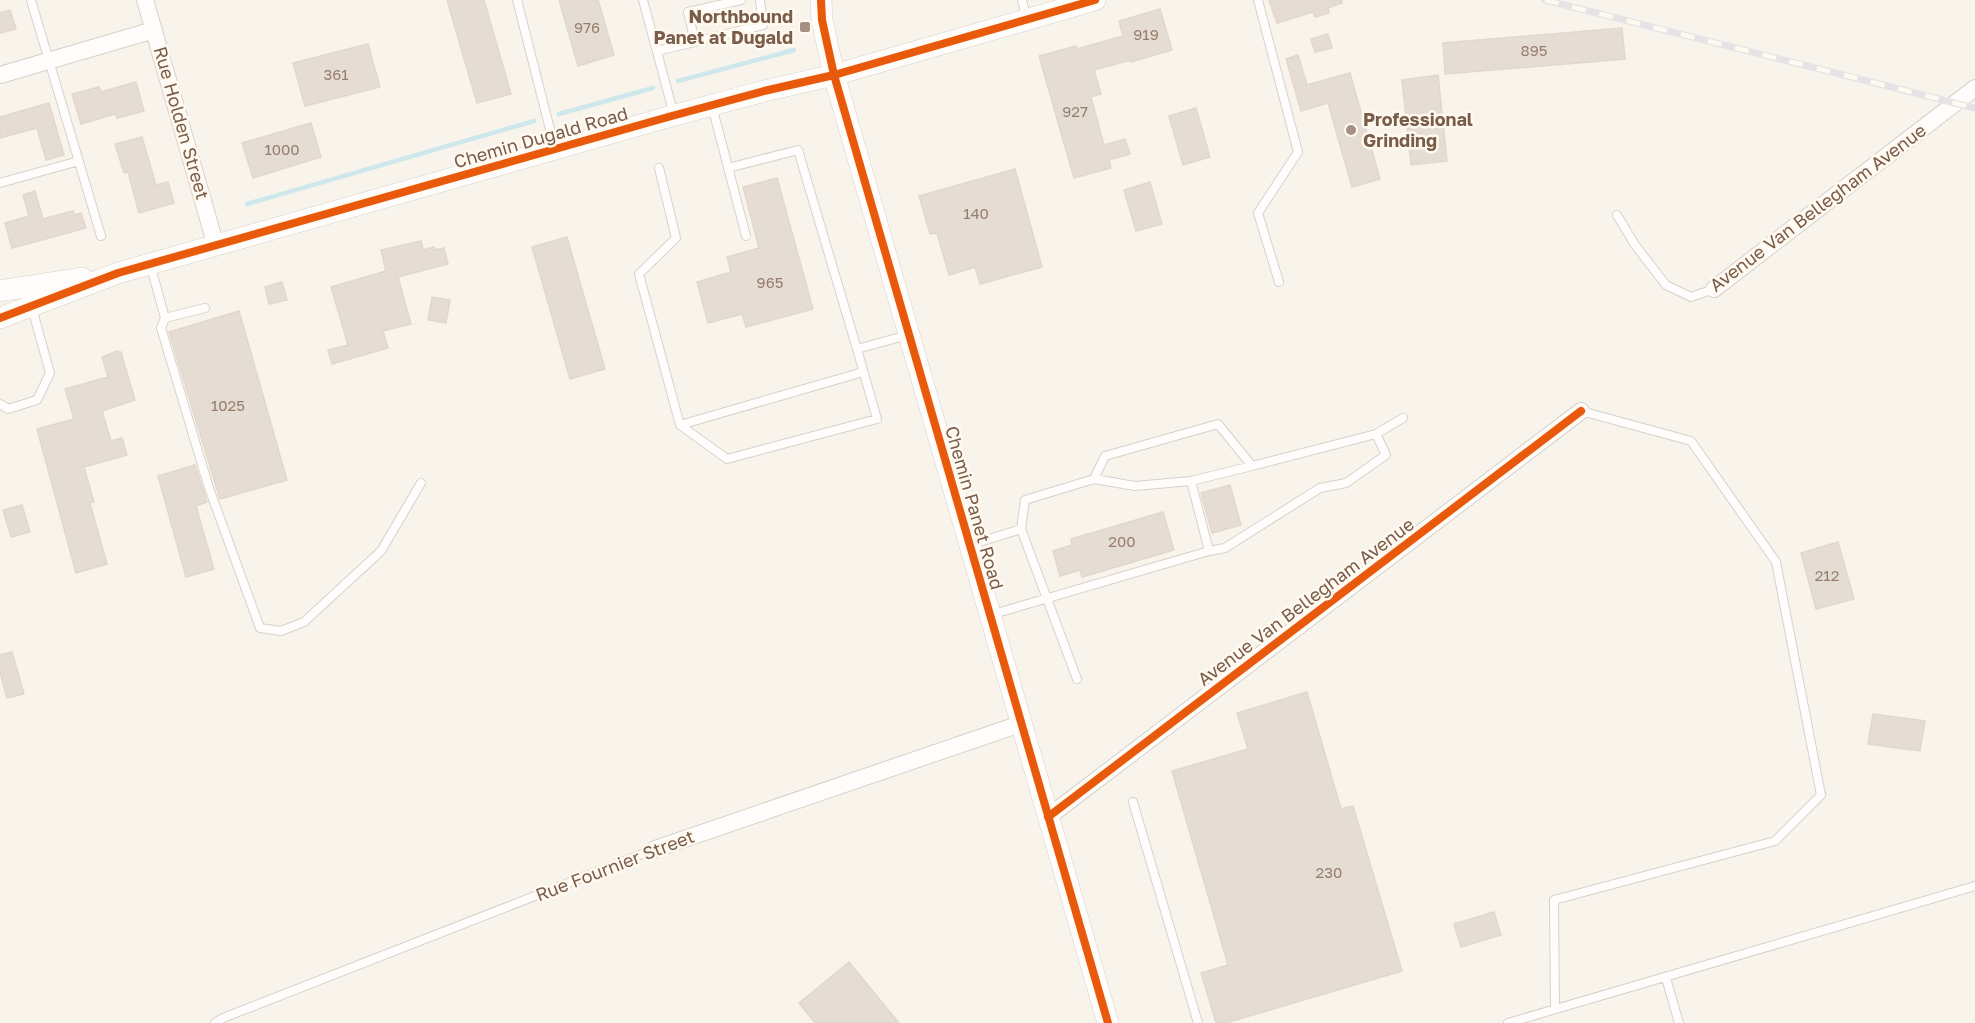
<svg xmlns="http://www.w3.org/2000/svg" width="1975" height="1023" font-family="'Golos Text',sans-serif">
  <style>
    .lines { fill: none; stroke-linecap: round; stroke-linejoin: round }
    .stream { stroke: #cde7ea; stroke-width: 4.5 }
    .building { fill: #e5dcd3; stroke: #e2d7ce; stroke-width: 1.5 }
    .service-casing { stroke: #d7d1ca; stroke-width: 10 }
    .minor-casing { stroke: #d7d1ca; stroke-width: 18 }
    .tertiary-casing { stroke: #d7d1ca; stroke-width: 22 }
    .service { stroke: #fefdfc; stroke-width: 8 }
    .minor { stroke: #fefdfc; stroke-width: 16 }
    .tertiary { stroke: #fefdfc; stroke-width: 21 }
    .rail-casing { stroke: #e5e3e5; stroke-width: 7 }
    .rail { stroke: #fff9ef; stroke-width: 4.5; stroke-dasharray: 14; stroke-linecap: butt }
    .cycleway-casing { stroke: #fff9ef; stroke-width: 11 }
    .cycleway { stroke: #e8590c; stroke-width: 8 }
    .poi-dot { fill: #a59183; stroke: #fff9ef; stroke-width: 2 }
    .labels { text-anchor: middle; stroke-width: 5; stroke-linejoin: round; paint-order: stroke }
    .number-label { font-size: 15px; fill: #967e6e }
    .poi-label { font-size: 18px; font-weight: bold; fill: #795c4a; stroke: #fff9ef; text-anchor: end }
    .street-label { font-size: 18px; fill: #795c4a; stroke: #fff9ef }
  </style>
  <rect width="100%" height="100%" fill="#f8f4ec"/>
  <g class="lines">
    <!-- stream -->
    <path class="stream" d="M 678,81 L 794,50
      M 559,114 L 653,88
      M 247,204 L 534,121"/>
  </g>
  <!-- building -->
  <path class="building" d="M 447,0 L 484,0 L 511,94 L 477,103 Z
    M 559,0 L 598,0 L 614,55 L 578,66 Z
    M 1269,0 L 1342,0 L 1342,3 L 1328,8 L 1329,13 L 1315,17 L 1313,12 L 1277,23 Z
    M 1160,9 L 1172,50 L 1131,62 L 1131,60 L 1094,70 L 1101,94 L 1091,97 L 1104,145 L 1125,139 L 1130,154 L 1109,160 L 1111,168 L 1074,178 L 1039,56 L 1076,46 L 1077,49 L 1123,36 L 1119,21 Z
    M 10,10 L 16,29 L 0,33 L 0,13 Z
    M 1622,28 L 1625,59 L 1445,74 L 1443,43 Z
    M 1328,34 L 1332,48 L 1315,52 L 1311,39 Z
    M 368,44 L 380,87 L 305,106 L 293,63 Z
    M 1298,55 L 1307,85 L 1350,73 L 1380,179 L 1352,187 L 1328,103 L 1301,111 L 1286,59 Z
    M 1438,75 L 1447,161 L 1411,165 L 1402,80 Z
    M 136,82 L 144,111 L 117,118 L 115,114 L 81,124 L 72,94 L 99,87 L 101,92 Z
    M 49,103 L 64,155 L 46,160 L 37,128 L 0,138 L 0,117 Z
    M 1196,108 L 1210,157 L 1183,165 L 1169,116 Z
    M 311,123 L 321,157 L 253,178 L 242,143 Z
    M 142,137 L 156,185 L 168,182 L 174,203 L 139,213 L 128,172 L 124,173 L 115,144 Z
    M 1015,169 L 1042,267 L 980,284 L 975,267 L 949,275 L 937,233 L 930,234 L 919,196 Z
    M 777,178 L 813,309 L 746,327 L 742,314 L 708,323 L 697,282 L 731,272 L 727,257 L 759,248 L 743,187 Z
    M 1150,182 L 1162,224 L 1136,231 L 1124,190 Z
    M 35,191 L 43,219 L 73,211 L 74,215 L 81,213 L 86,228 L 12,248 L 5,223 L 29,216 L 23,195 Z
    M 567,237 L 605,369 L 570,379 L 532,247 Z
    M 421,241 L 423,250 L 434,247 L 435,250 L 444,248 L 448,264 L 398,277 L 411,324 L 383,331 L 388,348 L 332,364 L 328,350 L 348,345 L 331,287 L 386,271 L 381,250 Z
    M 282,282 L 287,300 L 269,304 L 265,287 Z
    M 432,297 L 450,300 L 446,323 L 428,320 Z
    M 239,311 L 287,480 L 220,499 L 169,332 Z
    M 117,351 L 121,352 L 135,400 L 102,411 L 111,441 L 122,438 L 127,455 L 84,467 L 94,502 L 90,503 L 107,564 L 76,573 L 37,429 L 74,419 L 65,389 L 108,377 L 102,357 Z
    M 195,465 L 207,502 L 196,506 L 214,569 L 186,577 L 158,476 Z
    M 1230,485 L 1241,525 L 1212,533 L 1201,493 Z
    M 22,505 L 30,532 L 11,537 L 3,510 Z
    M 1163,512 L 1174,550 L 1082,577 L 1080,570 L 1060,576 L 1053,551 L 1072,545 L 1071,539 Z
    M 1838,542 L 1854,599 L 1816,609 L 1801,553 Z
    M 12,652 L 24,694 L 7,698 L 0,672 L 0,655 Z
    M 1307,692 L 1341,809 L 1353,806 L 1402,971 L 1226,1023 L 1216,1023 L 1201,973 L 1228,965 L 1172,771 L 1248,749 L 1237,713 Z
    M 1873,714 L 1925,721 L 1920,751 L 1868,744 Z
    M 1494,912 L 1501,935 L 1461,947 L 1454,924 Z
    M 849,962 L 899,1023 L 815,1023 L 799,1003 Z"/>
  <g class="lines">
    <!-- service casing -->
    <g class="service-casing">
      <path id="service" d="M 31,0 L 101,236
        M 517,0 L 555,149
        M 643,0 L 674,115
        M 741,0 L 688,12 L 695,42 L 763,25 L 760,0
        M 1022,0 L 1027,20
        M 1258,0 L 1298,152 L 1258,213 L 1279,282
        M 657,51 L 695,42
        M 712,106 L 746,236
        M 659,168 L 676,238 L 639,274 L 680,425 L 727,459 L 877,419 L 857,349
        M 728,168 L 798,150 L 857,349 L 908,335
        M 0,183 L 79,161
        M 1617,215 L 1635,245 L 1666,285 L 1691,297 L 1714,289
        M 150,264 L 165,318 L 205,308
        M 165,318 L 161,328 L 209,488 L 260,628 L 281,631 L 304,622 L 381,551 L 421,483
        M 0,404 L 8,409 L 37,400 L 50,373 L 32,308
        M 680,425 L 863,372
        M 1376,434 L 1403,418
        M 1094,479 L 1105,456 L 1218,424 L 1252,466 L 1376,434 L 1386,455 L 1346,483 L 1320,488 L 1225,548 L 1209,551
        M 1191,481 L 1252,466
        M 970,545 L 1021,529
        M 990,615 L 1209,551 L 1191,481 L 1135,486 L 1094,479 L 1025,500 L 1021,529 L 1077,679
        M 1133,802 L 1198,1023
        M 1666,978 L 1679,1023
        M 1555,1009 L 1554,900 L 1775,841 L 1821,795 L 1776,562 L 1691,441 L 1581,411
        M 215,1023 L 223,1018 L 655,849
        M 1508,1023 L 1975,886"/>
    </g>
    <!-- minor casing -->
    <g class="minor-casing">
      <path id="minor" d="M 145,0 L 216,246
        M 0,75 L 154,30
        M 1714,289 L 1975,88
        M 1048,817 L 1581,411
        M 655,849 L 1020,724"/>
    </g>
    <!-- tertiary casing -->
    <g class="tertiary-casing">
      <path id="tertiary" d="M 821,0 L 822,20 L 834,75 L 1108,1023
        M 0,291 L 82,278
        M 0,318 L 118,273 L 668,117 L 764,91 L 834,75 L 1095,0"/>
    </g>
    <!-- service -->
    <use href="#service" class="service"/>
    <!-- minor -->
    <use href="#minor" class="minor"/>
    <!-- tertiary -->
    <use href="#tertiary" class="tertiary"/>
    <!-- rail casing -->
    <g class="rail-casing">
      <path id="rail" d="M 1545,0 L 1975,108"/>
    </g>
    <!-- rail -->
    <use href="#rail" class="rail"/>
    <!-- cycleway casing -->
    <g class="cycleway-casing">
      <path id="cycleway" d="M 821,0 L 822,20 L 834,75 L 1108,1023
        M 0,318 L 118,273 L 668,117 L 764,91 L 834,75 L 1095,0
        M 1048,817 L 1581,411"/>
    </g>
    <!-- cycleway -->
    <use href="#cycleway" class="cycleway"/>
  </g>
  <!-- markers -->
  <g class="poi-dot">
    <rect x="799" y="21" width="12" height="12" rx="3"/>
    <circle cx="1351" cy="130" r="6"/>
  </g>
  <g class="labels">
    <!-- number labels -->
    <g class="number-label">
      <text x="587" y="33">976</text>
      <text x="1146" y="40">919</text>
      <text x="1534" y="56">895</text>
      <text x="336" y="80">361</text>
      <text x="1075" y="117">927</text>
      <text x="282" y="155">1000</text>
      <text x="976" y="219">140</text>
      <text x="770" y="288">965</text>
      <text x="228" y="411">1025</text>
      <text x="1122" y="547">200</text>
      <text x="1827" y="581">212</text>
      <text x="1329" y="878">230</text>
    </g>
    <!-- poi labels -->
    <g class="poi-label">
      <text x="793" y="23">Northbound<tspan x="793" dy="21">Panet at Dugald</tspan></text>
      <text x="1363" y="126" text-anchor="start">Professional<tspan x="1363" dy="21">Grinding</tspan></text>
    </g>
    <!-- street labels -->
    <g class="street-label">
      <text transform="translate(181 123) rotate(74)" y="6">Rue Holden Street</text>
      <text transform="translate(541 138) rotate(-16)" y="6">Chemin Dugald Road</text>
      <text transform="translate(1818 208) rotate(-37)" y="6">Avenue Van Bellegham Avenue</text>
      <text transform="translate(974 508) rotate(74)" y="6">Chemin Panet Road</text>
      <text transform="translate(1306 602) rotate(-37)" y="6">Avenue Van Bellegham Avenue</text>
      <text transform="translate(615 866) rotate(-21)" y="6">Rue Fournier Street</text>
    </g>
  </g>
</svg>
